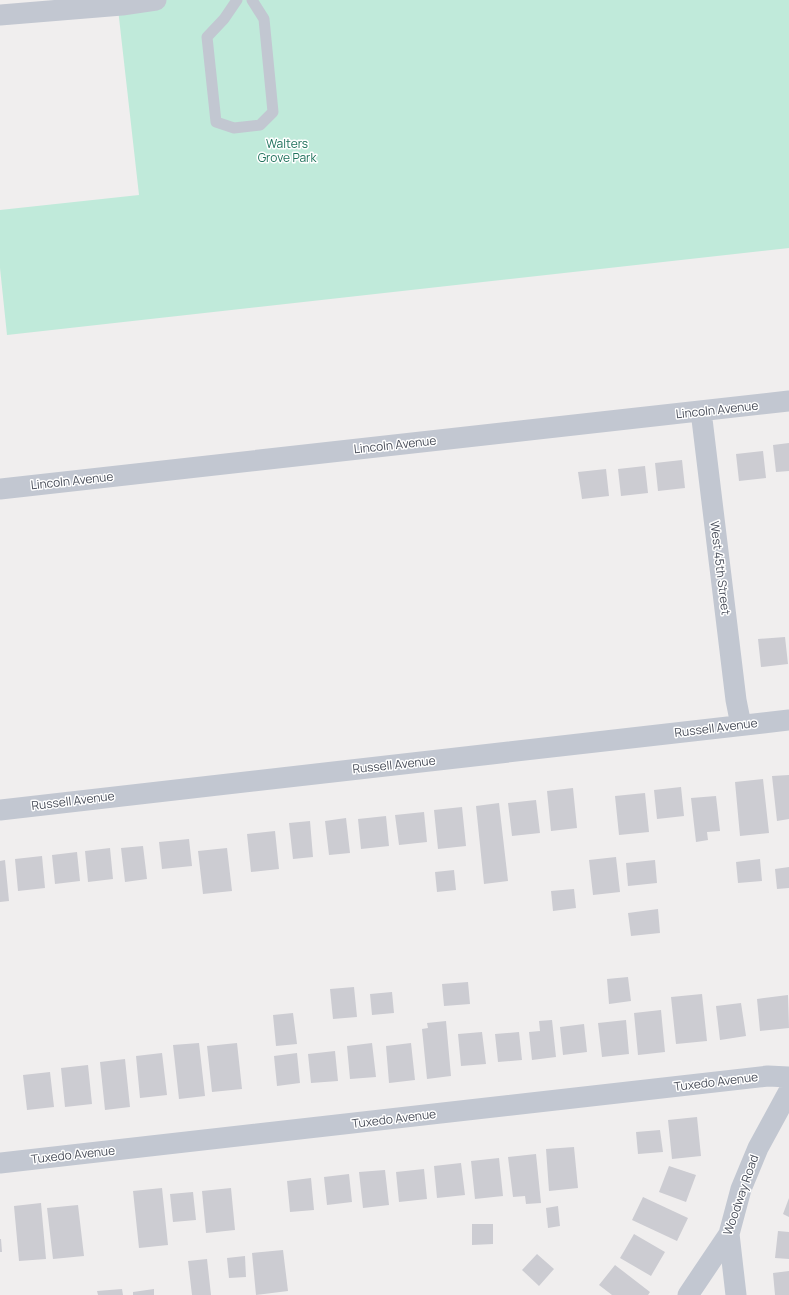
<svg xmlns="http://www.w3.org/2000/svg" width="789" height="1295" font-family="Manrope,sans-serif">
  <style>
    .green { fill: #c0eada }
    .building { fill: #ccccd2 }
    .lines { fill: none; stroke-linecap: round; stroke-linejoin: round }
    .lane { stroke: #c2c7d1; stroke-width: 11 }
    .street { stroke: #c2c7d1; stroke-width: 21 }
    .labels { text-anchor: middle; stroke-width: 3; stroke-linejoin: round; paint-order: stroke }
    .park-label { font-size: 12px; fill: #20725c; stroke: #fff }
    .street-label { font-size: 12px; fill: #484d59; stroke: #fff }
  </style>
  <rect width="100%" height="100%" fill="#f0eeee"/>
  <!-- green -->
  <path class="green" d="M 117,0 L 789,0 L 789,248 L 7,335 L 0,268 L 0,210 L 139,195 Z"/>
  <!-- building -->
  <path class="building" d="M 789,443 L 789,471 L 776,472 L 773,445 Z
    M 763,451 L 766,478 L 739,481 L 736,454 Z
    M 682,460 L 685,488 L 658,491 L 655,463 Z
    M 645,466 L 648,493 L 621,496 L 618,469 Z
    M 606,469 L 609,496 L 582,499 L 578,472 Z
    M 785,637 L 788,664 L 761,667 L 758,639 Z
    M 789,775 L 789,819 L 777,821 L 772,776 Z
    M 763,779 L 769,833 L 740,836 L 735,782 Z
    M 681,787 L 684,816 L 657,819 L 654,790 Z
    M 573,788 L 577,828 L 551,831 L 547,791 Z
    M 645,793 L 649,832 L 619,835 L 615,796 Z
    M 716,796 L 720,831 L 707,832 L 708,840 L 696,842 L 691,798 Z
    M 536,800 L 540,833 L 512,836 L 508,803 Z
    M 499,803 L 508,881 L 484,884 L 476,806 Z
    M 462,807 L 466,846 L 438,849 L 434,810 Z
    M 424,812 L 427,842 L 399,845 L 395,815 Z
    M 386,816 L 389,846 L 361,849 L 358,819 Z
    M 346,818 L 350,853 L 329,855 L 325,821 Z
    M 310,821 L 313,857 L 293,859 L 289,823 Z
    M 275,831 L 279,869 L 251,872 L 247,834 Z
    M 189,839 L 192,866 L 162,869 L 159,842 Z
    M 143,846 L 147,879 L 125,882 L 121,848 Z
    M 110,848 L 113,879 L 88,882 L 85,851 Z
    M 227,848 L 232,891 L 203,894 L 198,851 Z
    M 77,852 L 80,881 L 55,884 L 52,855 Z
    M 42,856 L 45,888 L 18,891 L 15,859 Z
    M 616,857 L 620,892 L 593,895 L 589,860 Z
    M 760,859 L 762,881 L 738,883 L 736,862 Z
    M 5,860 L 9,901 L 0,902 L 0,861 Z
    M 655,860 L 657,883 L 628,886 L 626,863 Z
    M 789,867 L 789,888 L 777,889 L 775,869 Z
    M 454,870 L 456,890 L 437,892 L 435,872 Z
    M 574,889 L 576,908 L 553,911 L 551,891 Z
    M 658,909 L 660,933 L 631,936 L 628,913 Z
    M 628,977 L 631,1001 L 609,1004 L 607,979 Z
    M 468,982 L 470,1004 L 444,1006 L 442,984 Z
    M 354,987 L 357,1017 L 333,1019 L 330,989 Z
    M 392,992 L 394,1013 L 372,1015 L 370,994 Z
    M 702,994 L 707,1041 L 676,1044 L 671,997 Z
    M 788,995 L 789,1028 L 760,1031 L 757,999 Z
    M 741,1003 L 746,1036 L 720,1040 L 716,1006 Z
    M 661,1010 L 665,1052 L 638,1055 L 634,1013 Z
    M 293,1013 L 297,1044 L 276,1046 L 273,1015 Z
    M 552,1020 L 556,1057 L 532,1060 L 529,1032 L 540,1031 L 539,1021 Z
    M 626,1020 L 629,1054 L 602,1057 L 598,1023 Z
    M 446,1021 L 451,1076 L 427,1079 L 422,1029 L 428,1028 L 427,1023 Z
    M 584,1024 L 587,1052 L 563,1055 L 560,1027 Z
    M 482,1032 L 486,1064 L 461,1066 L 458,1034 Z
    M 519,1032 L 522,1060 L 498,1062 L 495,1034 Z
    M 199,1043 L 205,1096 L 179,1099 L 173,1045 Z
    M 237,1043 L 242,1089 L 212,1092 L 207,1046 Z
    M 372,1043 L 376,1077 L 350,1079 L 347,1046 Z
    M 411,1043 L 415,1080 L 389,1083 L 386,1046 Z
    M 335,1051 L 338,1081 L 311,1083 L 308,1054 Z
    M 162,1053 L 167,1095 L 140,1098 L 136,1056 Z
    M 297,1053 L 300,1083 L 277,1086 L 274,1056 Z
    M 125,1059 L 130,1107 L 105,1110 L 100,1062 Z
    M 88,1065 L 92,1104 L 65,1107 L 61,1068 Z
    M 50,1072 L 54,1107 L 27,1110 L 23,1075 Z
    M 697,1117 L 701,1156 L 672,1159 L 668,1120 Z
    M 660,1130 L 663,1152 L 638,1154 L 636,1132 Z
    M 574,1147 L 578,1188 L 549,1191 L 546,1149 Z
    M 536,1154 L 541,1203 L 526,1204 L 525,1196 L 513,1197 L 508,1157 Z
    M 499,1158 L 503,1196 L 475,1199 L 471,1161 Z
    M 461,1163 L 465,1195 L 437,1198 L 434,1166 Z
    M 669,1166 L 696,1175 L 686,1202 L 659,1192 Z
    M 424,1169 L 427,1199 L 399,1202 L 396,1172 Z
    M 385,1170 L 389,1205 L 363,1208 L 359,1172 Z
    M 349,1174 L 352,1202 L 327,1205 L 324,1177 Z
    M 311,1178 L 314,1210 L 290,1212 L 287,1181 Z
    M 162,1188 L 168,1245 L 139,1248 L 133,1191 Z
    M 231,1188 L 235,1230 L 206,1233 L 202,1191 Z
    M 193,1192 L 196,1220 L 173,1222 L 170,1194 Z
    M 643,1197 L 688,1218 L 677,1241 L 632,1220 Z
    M 789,1198 L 789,1217 L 783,1214 Z
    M 41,1203 L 46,1259 L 19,1261 L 14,1206 Z
    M 78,1205 L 84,1256 L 53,1259 L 47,1208 Z
    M 558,1206 L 560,1226 L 548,1228 L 546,1208 Z
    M 472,1224 L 493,1224 L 493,1244 L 472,1245 Z
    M 778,1231 L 789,1232 L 789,1259 L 775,1258 Z
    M 634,1234 L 665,1252 L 651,1276 L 620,1258 Z
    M 0,1239 L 1,1239 L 2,1252 L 0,1252 Z
    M 283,1250 L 288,1291 L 256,1295 L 252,1253 Z
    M 537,1254 L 554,1269 L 539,1286 L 522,1270 Z
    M 245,1256 L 246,1277 L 229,1278 L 227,1258 Z
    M 207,1259 L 211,1295 L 192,1295 L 188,1261 Z
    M 615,1265 L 650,1292 L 648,1295 L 612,1295 L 599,1285 Z
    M 789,1271 L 789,1295 L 775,1295 L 773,1273 Z
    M 122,1289 L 123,1295 L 98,1295 L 97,1291 Z
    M 154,1289 L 154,1295 L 133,1295 L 133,1292 Z"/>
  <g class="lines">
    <!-- lane -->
    <path class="lane" d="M 237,0 L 224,19 L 207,37 L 216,122 L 234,128 L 260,125 L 273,112 L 264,19 L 252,0"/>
    <!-- street -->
    <path class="street" d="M 0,15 L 122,5 L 156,0
      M 701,411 L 736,700 L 741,725
      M 0,489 L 789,401
      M 0,810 L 789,720
      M 0,1163 L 768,1076 L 789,1077
      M 729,1234 L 736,1295
      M 688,1295 L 729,1234 L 741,1189 L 758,1148 L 789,1091"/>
  </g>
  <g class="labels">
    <!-- park labels -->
    <g class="park-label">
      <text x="287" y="148">Walters<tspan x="287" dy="14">Grove Park</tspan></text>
    </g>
    <!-- street labels -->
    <g class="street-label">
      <text transform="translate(717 410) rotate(-6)" y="4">Lincoln Avenue</text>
      <text transform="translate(395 445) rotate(-6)" y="4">Lincoln Avenue</text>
      <text transform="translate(72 481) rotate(-6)" y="4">Lincoln Avenue</text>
      <text transform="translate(720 568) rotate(83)" y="4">West 45th Street</text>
      <text transform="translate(716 728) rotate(-7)" y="4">Russell Avenue</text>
      <text transform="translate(394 765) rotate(-6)" y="4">Russell Avenue</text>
      <text transform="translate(73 801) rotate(-7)" y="4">Russell Avenue</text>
      <text transform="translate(716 1082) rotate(-7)" y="4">Tuxedo Avenue</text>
      <text transform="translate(394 1119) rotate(-7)" y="4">Tuxedo Avenue</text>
      <text transform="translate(73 1155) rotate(-6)" y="4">Tuxedo Avenue</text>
      <text transform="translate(741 1195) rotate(-71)" y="4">Woodway Road</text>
    </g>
  </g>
</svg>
